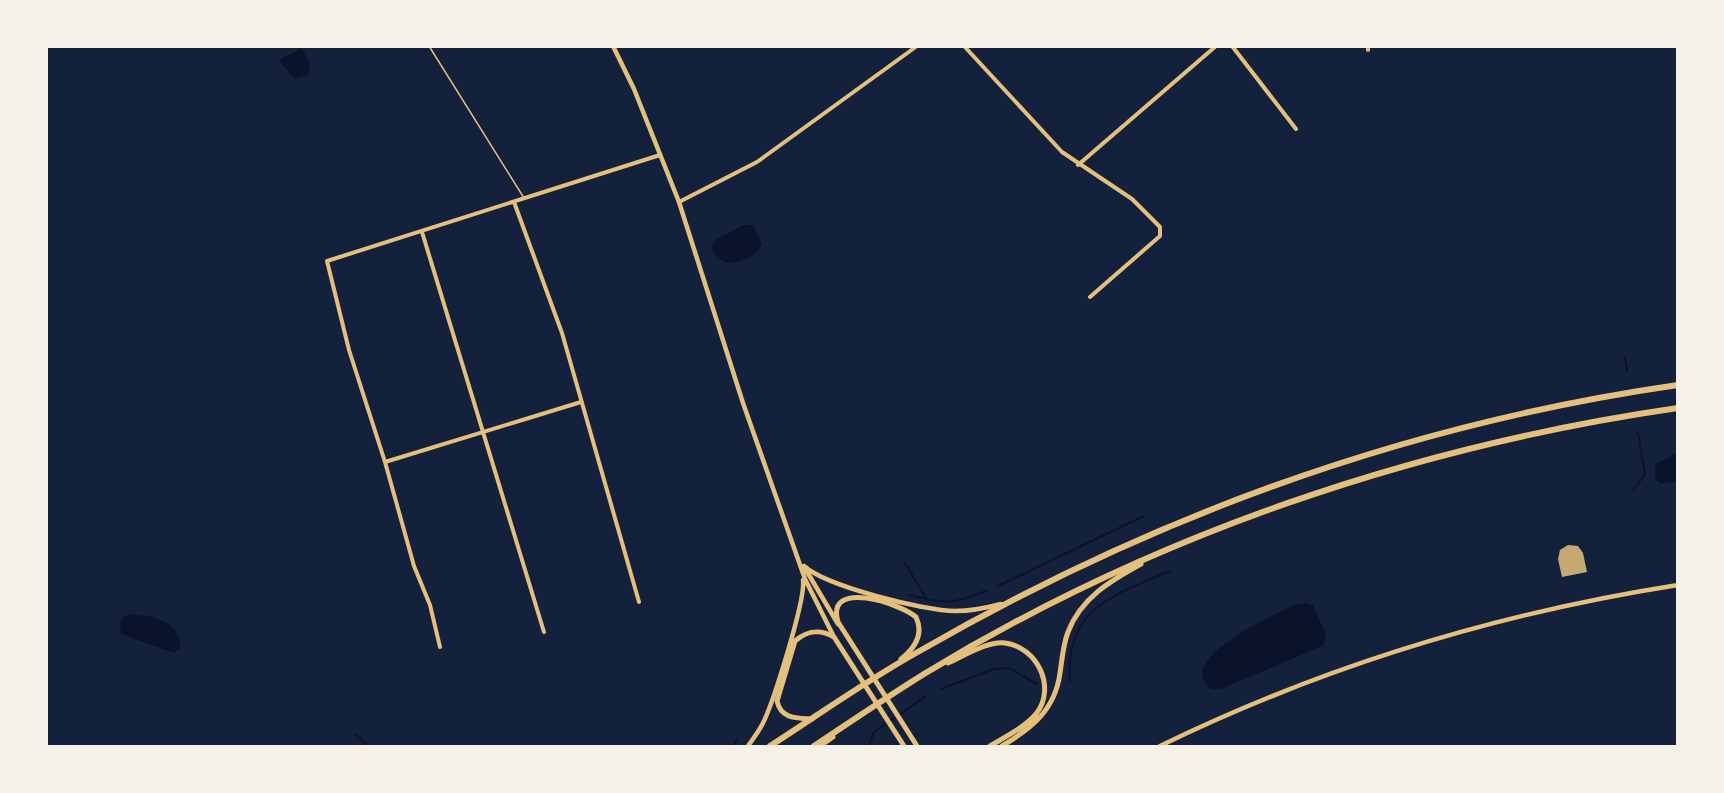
<svg xmlns="http://www.w3.org/2000/svg" width="1724" height="793" font-family="Georgia,serif">
  <style>
    .water { fill: #0b132b }
    .lines { fill: none; stroke-linecap: round; stroke-linejoin: round }
    .stream { stroke: #0b132b; stroke-width: 2 }
    .building { fill: #c6a872 }
    .service { stroke: #e5c07b; stroke-width: 1.5 }
    .minor { stroke: #e5c07b; stroke-width: 4 }
    .tertiary { stroke: #e5c07b; stroke-width: 4.5 }
    .secondary { stroke: #e5c07b; stroke-width: 5 }
    .trunk { stroke: #e5c07b; stroke-width: 6 }
  </style>
  <rect width="100%" height="100%" fill="#14213d"/>
  <!-- water -->
  <path class="water" d="M 302,48 L 310,65 L 308,75 L 294,79 L 279,60 Z
    M 743,225 L 753,225 L 762,245 C 757,257 738,263 725,263 L 714,253 L 711,245 L 717,239 Z
    M 1677,453 L 1677,481 L 1661,484 L 1655,479 L 1655,464 Z
    M 1306,603 L 1313,605 L 1326,635 L 1323,646 L 1223,688 C 1214,690 1208,690 1204,681 C 1189,652 1277,613 1297,604 Z
    M 135,614 C 158,618 178,620 181,648 L 174,653 L 121,634 L 120,624 L 123,616 Z"/>
  <g class="lines">
    <!-- stream -->
    <path class="stream" d="M 1625,358 L 1627,371
      M 1633,491 L 1645,474 L 1638,433
      M 905,563 L 927,600
      M 998,586 L 1144,516
      M 910,595 C 947,605 953,604 988,590
      M 1070,681 C 1064,609 1114,595 1170,571
      M 941,689 L 994,669 L 1009,668 L 1037,684
      M 354,734 L 369,746
      M 733,746 L 737,740
      M 869,746 L 874,732 L 925,697"/>
  </g>
  <!-- building -->
  <path class="building" d="M 1568,545 L 1578,546 L 1583,553 L 1587,572 L 1562,577 L 1558,559 L 1560,550 Z"/>
  <g class="lines">
    <!-- service -->
    <path class="service" d="M 429,46 L 524,198"/>
    <!-- minor -->
    <path class="minor" d="M 964,46 L 1062,152 L 1132,199 L 1160,227 L 1160,236 L 1090,297
      M 1232,46 L 1296,129
      M 1368,50 L 1368,46
      M 1078,165 L 1216,46
      M 514,202 L 562,333 L 639,602
      M 679,202 L 757,162 L 917,46
      M 422,232 L 544,632
      M 385,462 L 581,402
      M 440,647 L 430,605 L 414,566 L 385,462 L 349,350 L 327,261 L 660,155"/>
    <!-- tertiary -->
    <path class="tertiary" d="M 613,46 L 634,89 L 679,202 L 743,403 L 805,579 L 834,637
      M 804,566 C 826,586 924,611 955,611 C 971,611 986,608 1001,604
      M 806,570 L 838,624
      M 748,746 C 753,739 759,731 763,723 C 773,703 806,599 803,580
      M 1160,746 C 1322,667 1499,613 1678,585"/>
    <!-- secondary -->
    <path class="secondary" d="M 901,659 C 915,648 924,634 916,617 C 901,604 825,578 838,622 L 917,746
      M 948,663 C 964,656 987,641 1005,643 C 1037,647 1057,687 1036,714 C 1024,728 1005,737 990,746
      M 812,719 C 796,718 781,719 777,701 L 795,641 C 808,630 820,629 834,637 L 904,746
      M 820,746 L 833,737
      M 1002,746 C 1032,728 1055,710 1060,673 C 1062,660 1063,645 1068,632 C 1081,598 1110,581 1141,564"/>
    <!-- trunk -->
    <path class="trunk" d="M 770,746 C 818,715 866,681 916,653 C 1153,516 1406,424 1678,385
      M 814,746 C 850,722 887,697 924,674 C 1152,535 1414,446 1678,408"/>
  </g>
  <!-- border -->
  <rect width="1724" height="793" fill="none" stroke="#f6f1e7" stroke-width="96"/>
</svg>
